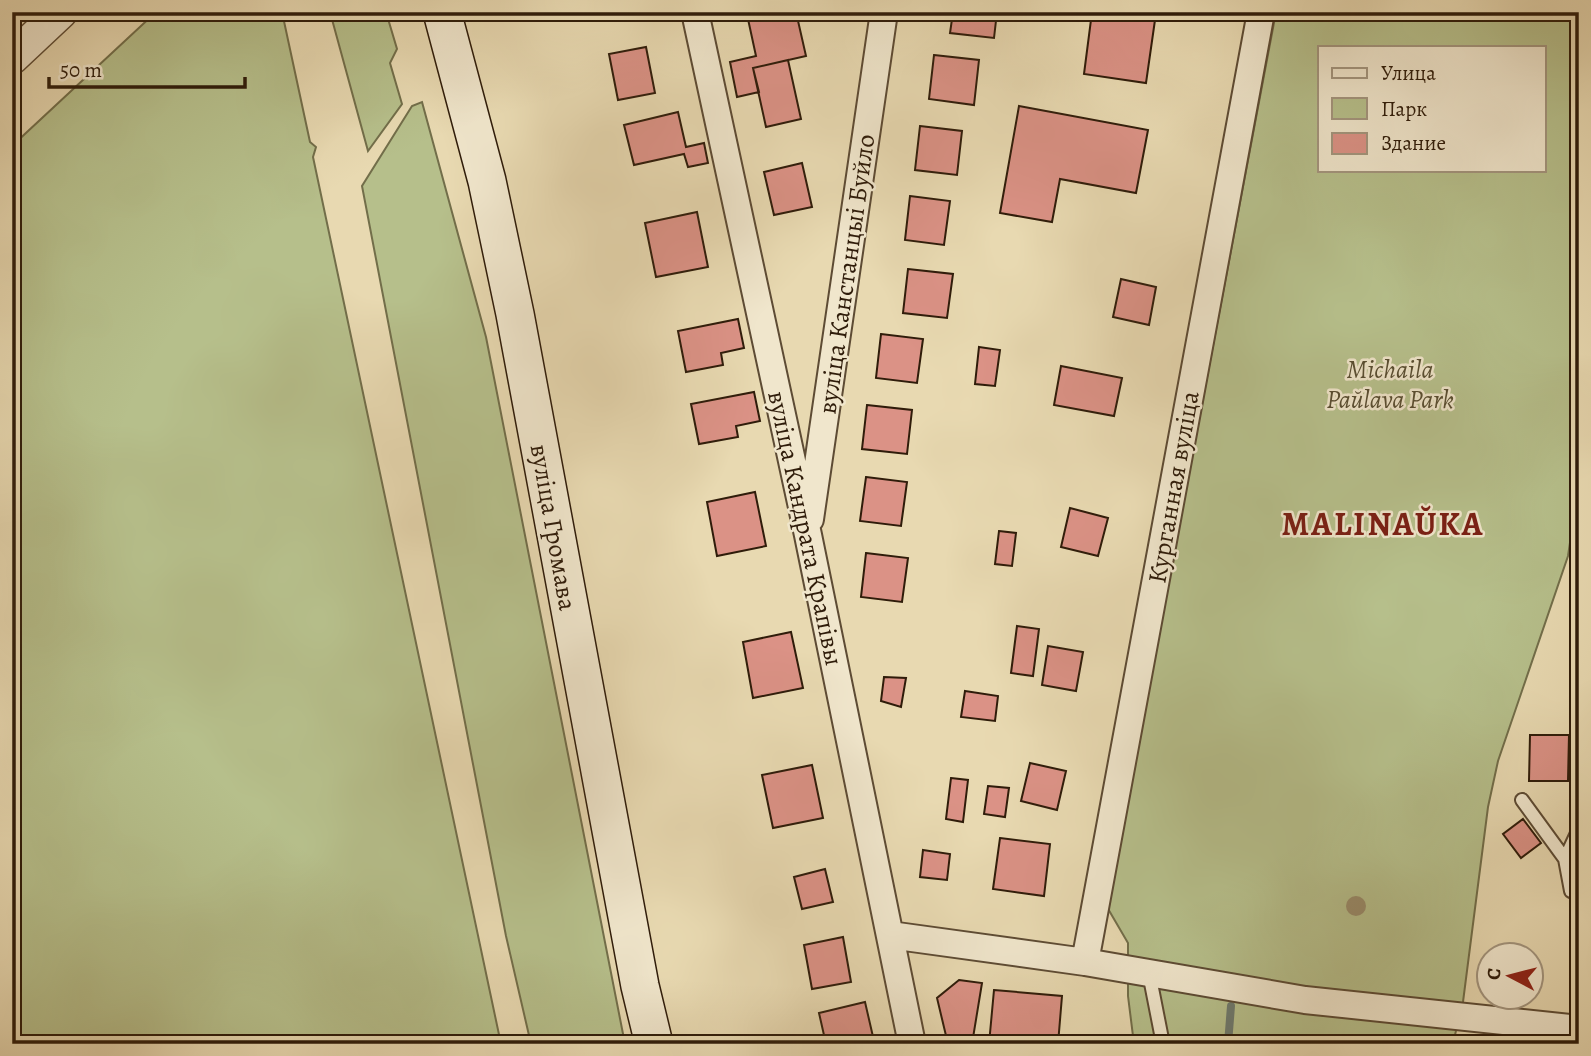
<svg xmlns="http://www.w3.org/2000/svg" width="1591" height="1056" font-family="Alegreya,serif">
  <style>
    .green { fill: #b6bf8b; stroke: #726e4a; stroke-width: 2; fill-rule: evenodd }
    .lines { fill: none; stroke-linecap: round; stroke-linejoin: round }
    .stream { stroke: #6e7a6e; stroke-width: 8 }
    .building { fill: #db9286; stroke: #2f1c0a; stroke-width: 2 }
    .service-casing { stroke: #5d4b34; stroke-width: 16 }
    .minor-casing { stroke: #5d4b34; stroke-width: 30 }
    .tertiary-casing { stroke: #5d4b34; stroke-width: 35 }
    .secondary-casing { stroke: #2f1c0a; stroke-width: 40 }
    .service { stroke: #f0e6cc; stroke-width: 12 }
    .minor { stroke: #f0e6cc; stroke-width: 26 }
    .tertiary { stroke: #f0e6cc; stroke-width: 32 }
    .secondary { stroke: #f0e6cc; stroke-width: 37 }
    .tree { fill: #998c6b }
    .labels { text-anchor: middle; stroke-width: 5; stroke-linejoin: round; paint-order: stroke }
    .street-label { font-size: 26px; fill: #2f1c0a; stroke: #f0e6cc }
    .park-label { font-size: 26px; font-style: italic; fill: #584d31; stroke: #f0e6cc }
    .district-label { font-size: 33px; font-weight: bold; letter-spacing: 2px; fill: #7a1f14; stroke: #f0e6cc }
  </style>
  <rect width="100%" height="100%" fill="#e8d9b1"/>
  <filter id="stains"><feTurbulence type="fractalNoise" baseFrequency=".00286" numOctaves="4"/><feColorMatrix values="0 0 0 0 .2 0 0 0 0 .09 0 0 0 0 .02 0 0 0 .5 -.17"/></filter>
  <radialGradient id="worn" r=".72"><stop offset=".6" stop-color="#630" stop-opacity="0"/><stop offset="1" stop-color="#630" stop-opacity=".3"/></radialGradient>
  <!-- green -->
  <path class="green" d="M 156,12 L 282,12 L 310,142 L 316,147 L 313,157 L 501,1044 L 12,1044 L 12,146 Z
    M 330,12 L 386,12 L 397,49 L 390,63 L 402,104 L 368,151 Z
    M 1276,12 L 1579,12 L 1579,483 L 1568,556 L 1498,761 L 1488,807 L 1463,1002 L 1454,1039 L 1455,1044 L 1134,1044 L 1128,996 L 1128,943 L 1107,907 ZM 1320,47 L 1544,47 L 1544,170 L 1320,170 Z
    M 422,102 L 486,337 L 625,1044 L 531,1044 L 506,936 L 362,186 L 412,106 Z"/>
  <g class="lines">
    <!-- stream -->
    <path class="stream" d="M 1228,1044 L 1231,1006"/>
  </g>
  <!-- building -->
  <path class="building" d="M 780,12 L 796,12 L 806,56 L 753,68 L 759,92 L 737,97 L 730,62 L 756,56 L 748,19 Z
    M 953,12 L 997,12 L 994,38 L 950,33 Z
    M 1092,12 L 1155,20 L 1146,83 L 1084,74 Z
    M 646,47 L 655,93 L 618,100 L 609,54 Z
    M 934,55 L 979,60 L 974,105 L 929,99 Z
    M 788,60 L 801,119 L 766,127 L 753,68 Z
    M 1019,106 L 1148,130 L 1136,193 L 1060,179 L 1052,222 L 1000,213 Z
    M 678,112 L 686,147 L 704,143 L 708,163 L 688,167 L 684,154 L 634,165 L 624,125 Z
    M 920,126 L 962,131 L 957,175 L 915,170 Z
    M 802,163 L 812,207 L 774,215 L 764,172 Z
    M 910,196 L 950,201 L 944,245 L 905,240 Z
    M 697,212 L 708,267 L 656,277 L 645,223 Z
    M 908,269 L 953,274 L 947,318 L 903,313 Z
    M 1121,279 L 1156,287 L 1149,325 L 1113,317 Z
    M 738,319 L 744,348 L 721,353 L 723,365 L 686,372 L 678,331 Z
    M 881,334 L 923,339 L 917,383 L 876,378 Z
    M 979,347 L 1000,350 L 995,386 L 975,384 Z
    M 1061,366 L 1122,378 L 1114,416 L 1054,405 Z
    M 754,392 L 760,421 L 736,426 L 738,437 L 699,444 L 691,404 Z
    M 867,405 L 912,410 L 907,454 L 862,449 Z
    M 866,477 L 907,482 L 901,526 L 860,521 Z
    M 755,492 L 766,546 L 717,556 L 707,502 Z
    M 1070,508 L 1108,518 L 1098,556 L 1061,547 Z
    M 999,531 L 1016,533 L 1012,566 L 995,564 Z
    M 866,553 L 908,558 L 902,602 L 861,597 Z
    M 1017,626 L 1039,629 L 1033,676 L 1011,673 Z
    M 791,632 L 803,688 L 753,698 L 743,642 Z
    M 1048,646 L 1083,652 L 1076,691 L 1042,685 Z
    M 884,677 L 906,678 L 901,707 L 881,701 Z
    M 965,691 L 998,696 L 995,721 L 961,717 Z
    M 1530,735 L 1569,735 L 1568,781 L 1529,781 Z
    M 1030,763 L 1066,771 L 1057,810 L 1021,801 Z
    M 812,765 L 823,818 L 773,828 L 762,775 Z
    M 951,778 L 968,780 L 963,822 L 946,819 Z
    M 988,786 L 1009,788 L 1005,817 L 984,814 Z
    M 1523,819 L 1541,843 L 1521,858 L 1503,834 Z
    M 1000,838 L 1050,844 L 1044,896 L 993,889 Z
    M 923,850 L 950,854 L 947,880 L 920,877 Z
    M 825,869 L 833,902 L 802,909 L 794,877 Z
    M 843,937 L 851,982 L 812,989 L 804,945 Z
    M 959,980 L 982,983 L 972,1044 L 948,1044 L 937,998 Z
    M 994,990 L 1062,996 L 1058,1044 L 989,1044 Z
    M 865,1002 L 874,1041 L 860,1044 L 826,1044 L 819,1013 Z"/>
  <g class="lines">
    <!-- service casing -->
    <g class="service-casing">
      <path id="service" d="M 1522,800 L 1565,859
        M 1579,829 L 1565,859 L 1571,891 L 1579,895
        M 1149,973 L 1163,1044"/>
    </g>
    <!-- minor casing -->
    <g class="minor-casing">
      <path id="minor" d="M 695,12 L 808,535 L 912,1044
        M 810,519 L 884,12
        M 890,935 L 1085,962 L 1305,1000 L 1579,1029
        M 1085,962 L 1261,12"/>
    </g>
    <!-- tertiary casing -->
    <g class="tertiary-casing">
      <path id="tertiary" d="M 12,58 L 61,12"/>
    </g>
    <!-- secondary casing -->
    <g class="secondary-casing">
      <path id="secondary" d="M 442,12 L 487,181 L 515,314 L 640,986 L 654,1044"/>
    </g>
    <!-- service -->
    <use href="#service" class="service"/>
    <!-- minor -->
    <use href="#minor" class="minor"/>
    <!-- tertiary -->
    <use href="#tertiary" class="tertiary"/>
    <!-- secondary -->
    <use href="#secondary" class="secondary"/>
  </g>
  <!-- trees -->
  <circle class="tree" cx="1356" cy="906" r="10"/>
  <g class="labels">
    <!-- street labels -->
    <g class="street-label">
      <text transform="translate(846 274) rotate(-82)" y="9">вуліца Канстанцыі Буйло</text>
      <text transform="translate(1173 487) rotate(-80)" y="9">Курганная вуліца</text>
      <text transform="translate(554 527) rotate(80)" y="9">вуліца Громава</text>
      <text transform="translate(806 528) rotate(78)" y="9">вуліца Кандрата Крапівы</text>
    </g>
    <!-- park labels -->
    <g class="park-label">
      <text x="1390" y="378">Michaila<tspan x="1390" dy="30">Paŭlava Park</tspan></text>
    </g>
    <!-- district labels -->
    <g class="district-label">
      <text x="1383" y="535">MALINAŬKA</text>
    </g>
  </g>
  <!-- margin -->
  <rect width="1591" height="1056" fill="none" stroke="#e8d9b1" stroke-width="42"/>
  <rect x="14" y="14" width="1563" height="1028" fill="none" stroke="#2f1c0a" stroke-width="3.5"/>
  <rect x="21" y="21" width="1549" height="1014" fill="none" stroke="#2f1c0a" stroke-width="2"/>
  <!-- legend -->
  <rect x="1318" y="46" width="228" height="126" fill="#f0e6cc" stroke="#a3957e" stroke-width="2"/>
  <rect x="1332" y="68" width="35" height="10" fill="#f0e6cc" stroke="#a3957e" stroke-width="2"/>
  <text x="1381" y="80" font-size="21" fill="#2f1c0a">Улица</text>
  <rect x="1332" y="98" width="35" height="21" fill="#b6bf8b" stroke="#a3957e" stroke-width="2"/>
  <text x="1381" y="116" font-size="21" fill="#2f1c0a">Парк</text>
  <rect x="1332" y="133" width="35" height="21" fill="#db9286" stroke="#a3957e" stroke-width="2"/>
  <text x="1381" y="150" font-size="21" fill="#2f1c0a">Здание</text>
  <!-- north arrow -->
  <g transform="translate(1510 976) rotate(277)"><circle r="33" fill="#f0e6cc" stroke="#a3957e" stroke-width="2"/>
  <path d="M0-5L12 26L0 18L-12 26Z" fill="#8f2418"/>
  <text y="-10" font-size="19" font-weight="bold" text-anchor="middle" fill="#2f1c0a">С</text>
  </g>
  <!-- scale -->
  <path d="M49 77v10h196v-10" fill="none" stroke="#2f1c0a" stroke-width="3.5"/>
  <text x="60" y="77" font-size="21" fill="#2f1c0a" stroke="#f0e6cc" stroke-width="5" paint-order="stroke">50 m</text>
  <rect width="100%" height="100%" filter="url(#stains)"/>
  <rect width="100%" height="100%" fill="url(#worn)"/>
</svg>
